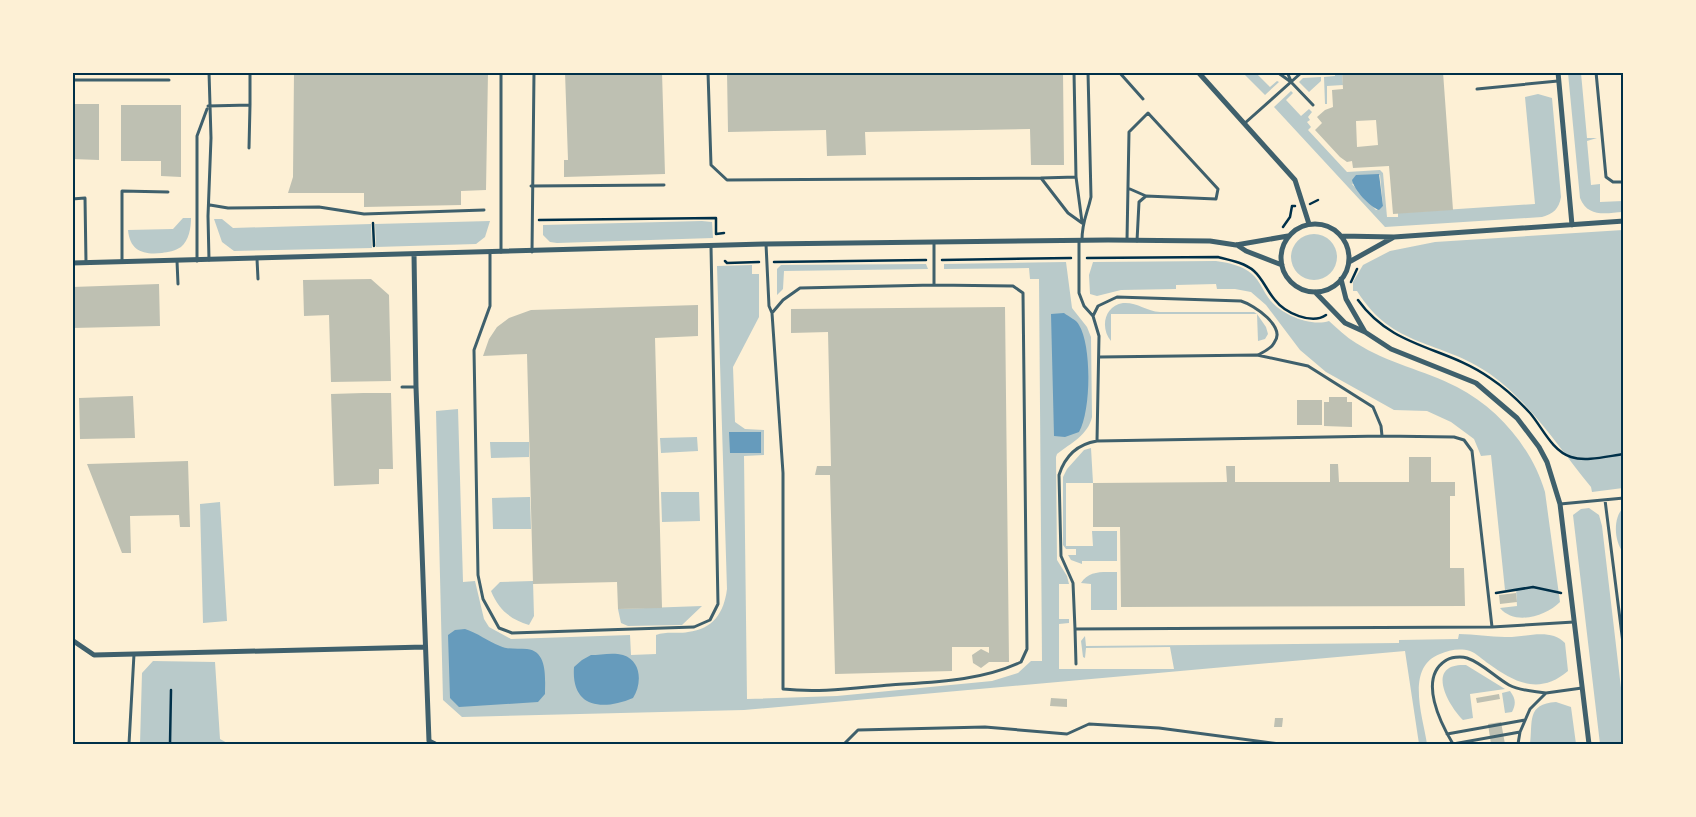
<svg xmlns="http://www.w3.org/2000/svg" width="1696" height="817" font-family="Inter,sans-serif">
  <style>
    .green { fill: #b9caca; fill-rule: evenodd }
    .water { fill: #669bbc }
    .building { fill: #bec0b2; fill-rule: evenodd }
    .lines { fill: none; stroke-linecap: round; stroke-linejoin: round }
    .path { stroke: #003049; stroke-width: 2.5 }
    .service { stroke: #3f606c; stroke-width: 3 }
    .minor { stroke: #3f606c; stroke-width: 5 }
    .neatline { fill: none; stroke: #003049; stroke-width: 2 }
  </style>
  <rect width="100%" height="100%" fill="#fdf0d5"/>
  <!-- green -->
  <path class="green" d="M 1243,73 L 1256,73 L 1270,87 L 1277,81 L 1279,82 L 1265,95 Z
    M 1335,73 L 1342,73 L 1343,85 L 1327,86 L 1327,104 L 1325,104 L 1324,77 L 1335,76 Z
    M 1568,73 L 1581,73 L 1587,138 L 1597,138 L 1587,141 L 1591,185 L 1600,184 L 1600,202 L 1623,201 L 1623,212 C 1606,213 1588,218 1580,198 Z
    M 1321,77 L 1321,81 L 1309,92 L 1299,82 L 1303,78 Z
    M 1291,91 L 1293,93 L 1286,100 L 1301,116 L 1309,109 L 1312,112 L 1308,117 L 1310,120 L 1307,122 L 1311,127 L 1308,130 L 1347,172 L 1380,170 L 1383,173 L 1387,217 L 1398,217 L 1398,213 L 1535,204 L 1525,97 L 1538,94 L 1552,98 L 1561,197 C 1559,209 1553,214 1542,217 L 1385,227 L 1274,107 ZM 1380,175 L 1383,206 L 1376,210 L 1352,184 Z
    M 183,218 L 191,218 C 191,228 189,240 181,247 C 175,251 168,252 162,253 C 143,255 130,251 128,230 L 173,229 Z
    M 214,219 L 222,219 L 233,228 L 371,224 L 372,248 L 234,251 L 222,242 Z
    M 490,221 L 485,237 L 476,244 L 376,247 L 375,224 Z
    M 702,221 L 712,222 L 713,238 L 557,243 L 550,242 L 543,235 L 543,225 Z
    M 1623,230 L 1623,488 L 1592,492 L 1591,487 C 1559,448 1531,403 1490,374 C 1440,339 1393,349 1357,291 L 1353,291 L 1353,282 L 1363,265 L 1390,251 L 1435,242 Z
    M1291 257a23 23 0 1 1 46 0a23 23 0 1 1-46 0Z
    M 1216,261 C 1228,263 1242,265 1252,274 C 1260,281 1263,291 1270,300 C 1282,315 1311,327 1329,321 C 1338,329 1346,337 1356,343 C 1387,363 1424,370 1457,387 C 1498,408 1532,448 1545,492 L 1560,602 C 1546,616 1515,626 1500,608 L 1517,606 L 1516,589 L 1505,590 L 1491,455 L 1481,456 L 1474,439 L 1451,422 L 1427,411 L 1394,410 L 1326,372 L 1300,350 L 1266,305 L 1251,292 L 1235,289 L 1217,289 L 1216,284 L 1176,285 L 1176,289 L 1121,290 L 1097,296 L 1090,294 L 1089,275 L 1093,262 Z
    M 1066,262 L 1072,308 L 1087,327 L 1091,337 L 1092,417 C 1088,435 1071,443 1057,454 L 1056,457 L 1057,560 L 1067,576 L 1069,584 L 1059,584 L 1059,619 L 1069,619 L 1069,623 L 1059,624 L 1059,669 L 1174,669 L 1170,647 L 1086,648 L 1085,658 L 1083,657 L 1081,641 L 1085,636 L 1086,646 L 1399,643 L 1399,640 L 1458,639 L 1459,634 C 1474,634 1490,637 1505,637 C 1524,638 1550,627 1565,643 L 1568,671 C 1540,695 1515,683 1489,664 C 1483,660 1476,653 1470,651 C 1460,648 1449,650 1440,654 C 1405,667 1423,717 1427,744 L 1419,744 L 1405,651 L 744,710 L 462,717 L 443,700 L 436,411 L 458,409 L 463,582 L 475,581 L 484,619 L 489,627 L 511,639 L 630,635 L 631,655 L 656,654 L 656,635 C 666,631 678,634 688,632 C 713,629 724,613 727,589 L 717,266 L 752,265 L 752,274 L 759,274 L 759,317 L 733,367 L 735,422 L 745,429 L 764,430 L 764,455 L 744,456 L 747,699 L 837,696 L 992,681 L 1018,673 L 1031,661 L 1042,661 L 1039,279 L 1030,279 L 1029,268 L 944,269 L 944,264 Z
    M 926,264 L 928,269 L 784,271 L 783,289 L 777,295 L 777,269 L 781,265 Z
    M 1123,303 C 1137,302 1146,311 1160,312 L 1254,312 L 1257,314 L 1111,314 L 1111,341 C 1100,328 1104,306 1123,303 Z
    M 1257,314 L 1266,327 L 1268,334 L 1265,339 L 1258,341 Z
    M 697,437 L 698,451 L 661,453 L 660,438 Z
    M 490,442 L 529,442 L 529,457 L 491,458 Z
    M 1091,448 L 1093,483 L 1066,483 L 1066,546 L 1093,546 L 1092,531 L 1117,531 L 1117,561 L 1082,561 L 1082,564 L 1071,560 L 1068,555 L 1076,555 L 1076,549 L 1066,549 L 1063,545 L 1063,477 L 1067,469 L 1084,450 Z
    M 661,492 L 699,492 L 700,521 L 662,522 Z
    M 530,497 L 531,529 L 493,529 L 492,498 Z
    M 220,502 L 227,621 L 203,623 L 200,504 Z
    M 1589,508 L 1599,515 L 1602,526 L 1623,705 L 1623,744 L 1600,744 L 1573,515 L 1581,509 Z
    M 1623,508 L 1623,552 C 1614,541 1613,518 1623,508 Z
    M 1117,572 L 1117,610 L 1091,610 L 1091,584 L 1081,583 C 1089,570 1103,572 1117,572 Z
    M 533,581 L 534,616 L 529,625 C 510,619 499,610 491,591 L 500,582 Z
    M 702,606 L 682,625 L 628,626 L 621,623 L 618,609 Z
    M 153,661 L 215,662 L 220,739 L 229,744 L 140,744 L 142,673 Z
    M 1466,665 L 1505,689 L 1470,694 L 1473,718 L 1463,720 C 1447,704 1425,663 1466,665 Z
    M 1510,691 C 1516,699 1516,704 1512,712 L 1505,713 L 1502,693 Z
    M 1556,702 L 1571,707 L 1576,744 L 1530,744 C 1533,722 1526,704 1556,702 Z"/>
  <!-- water -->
  <path class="water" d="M 1379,174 L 1383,206 L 1379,210 C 1370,207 1354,190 1352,180 L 1356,175 Z
    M 1064,313 C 1069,317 1077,320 1079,325 C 1092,346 1091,411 1079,432 L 1065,437 L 1054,436 L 1051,314 Z
    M 729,432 L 761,432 L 761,453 L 730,453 Z
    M 465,629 C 478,633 487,641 500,646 C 508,650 518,648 527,649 C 548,651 545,679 545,694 L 538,702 L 459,707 L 450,698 L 448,635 L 455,630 Z
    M 591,655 C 600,655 613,652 623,655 C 642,661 642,684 633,698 C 602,711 571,708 574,667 L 582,660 Z"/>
  <!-- building -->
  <path class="building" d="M 294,72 L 488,72 L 486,190 L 461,191 L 461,205 L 364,207 L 364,193 L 288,193 L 293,177 Z
    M 565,72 L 662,72 L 665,174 L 564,177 L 564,160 L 568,160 Z
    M 727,72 L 1063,72 L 1064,165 L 1031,165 L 1030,129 L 865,132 L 866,155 L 827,156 L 826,130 L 728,132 Z
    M 1342,72 L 1443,72 L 1453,210 L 1393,214 L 1389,166 L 1353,168 L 1352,161 L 1347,162 L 1340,157 L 1315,130 L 1322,123 L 1317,117 L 1325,110 L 1333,107 L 1332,90 L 1343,89 ZM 1376,120 L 1378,145 L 1357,147 L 1356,121 Z
    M 72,104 L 99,104 L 99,160 L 72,159 Z
    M 121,105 L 181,105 L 181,177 L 161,176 L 161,161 L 121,161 Z
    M 371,279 L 389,295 L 391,381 L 331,382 L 329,315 L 304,316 L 303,280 Z
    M 159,284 L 160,326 L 72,328 L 72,287 Z
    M 698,305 L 698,336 L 655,338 L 662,608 L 618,609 L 617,582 L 533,584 L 527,354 L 483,356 L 489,339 L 497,327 L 509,318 L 531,310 Z
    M 1005,307 L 1009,662 L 989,662 L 981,668 L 973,663 L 972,655 L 981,649 L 989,653 L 989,647 L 952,647 L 952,671 L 835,674 L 830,475 L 815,475 L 817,466 L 831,466 L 828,332 L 791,333 L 791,309 Z
    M 363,393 L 391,393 L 393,469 L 379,469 L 379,484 L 334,486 L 331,394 Z
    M 133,396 L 135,438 L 80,439 L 79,398 Z
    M 1329,397 L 1347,397 L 1347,402 L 1352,402 L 1352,427 L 1324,426 L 1324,402 L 1329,402 Z
    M 1297,400 L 1322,400 L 1322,425 L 1297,425 Z
    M 1409,457 L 1431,457 L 1431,482 L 1455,482 L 1455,496 L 1450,496 L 1450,568 L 1464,568 L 1465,606 L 1121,607 L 1120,527 L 1093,527 L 1093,483 L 1227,482 L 1226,466 L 1235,466 L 1235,482 L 1330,482 L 1330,464 L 1338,464 L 1339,482 L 1409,482 Z
    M 188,461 L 190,527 L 180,527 L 179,515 L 130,516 L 131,553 L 122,553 L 87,464 Z
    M 1516,593 L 1517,602 L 1500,604 L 1499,595 Z
    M 1499,694 L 1500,699 L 1477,703 L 1476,698 Z
    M 1051,698 L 1067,699 L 1067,707 L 1050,706 Z
    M 1275,718 L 1283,718 L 1282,727 L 1274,727 Z
    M 1501,722 L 1505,744 L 1491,744 L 1488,724 Z"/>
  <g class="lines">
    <!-- path -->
    <path class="path" d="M 1310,204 L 1318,200
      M 539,220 L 716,218 L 716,234 L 724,233
      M 373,223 L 374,246
      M 1283,227 L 1290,217 L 1292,206 L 1295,206
      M 1087,258 L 1218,257 C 1230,260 1245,263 1254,271 C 1263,279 1267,291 1275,300 C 1285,313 1312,325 1326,315
      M 942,260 L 1071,258
      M 725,261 L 727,263 L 759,262
      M 774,262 L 926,260
      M 1351,282 L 1357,269
      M 1358,300 C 1393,349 1445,346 1490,378 C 1505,388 1518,400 1530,413 C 1542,427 1552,451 1571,457 C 1586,462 1608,456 1624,454
      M 1496,593 L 1533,587 L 1561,593
      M 170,744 L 171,690"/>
    <!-- service -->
    <path class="service" d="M 209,72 L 211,138 L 208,216 L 209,260
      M 708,72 L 711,165 L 727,180 L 1041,178 L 1068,213 L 1082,223
      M 1074,72 L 1076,177 L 1082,222
      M 1119,72 L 1143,99
      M 1277,72 L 1291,82 L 1313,105
      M 1287,72 L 1291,81
      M 1596,72 L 1606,177 L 1613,182 L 1624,182
      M 72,80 L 169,80
      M 1477,89 L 1558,81
      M 208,106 L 250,105 L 250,72
      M 1245,123 L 1301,73 L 1304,72
      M 249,148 L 250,105
      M 1041,178 L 1076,177
      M 531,186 L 664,185
      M 1130,189 L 1146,196
      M 72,199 L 85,198 L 86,262
      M 210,205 L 228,208 L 319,207 L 364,214 L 484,210
      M 1082,240 C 1082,221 1087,215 1091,197 L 1088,72
      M 1127,240 L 1129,132 L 1148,113 L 1218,189 L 1216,199 L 1146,196 L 1139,202 L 1137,241
      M 1079,241 L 1079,293 L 1084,306 L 1093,316 L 1099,336 L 1097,441
      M 934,242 L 934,285
      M 766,244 L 769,306 L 772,313
      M 501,252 L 501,72
      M 532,252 L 534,72
      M 490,253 L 490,306 L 474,350 L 478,575 L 483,599 L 499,628 L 512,633 L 694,627 L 710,620 L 718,604 L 711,246
      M 257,259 L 258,279
      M 122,261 L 122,191 L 168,192
      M 177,261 L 178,284
      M 197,261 L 197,136 L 207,109
      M 934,285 L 1013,286 L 1023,293 L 1027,649 L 1021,662 C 981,681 934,682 890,685 C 854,688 819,693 783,689 L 783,473 L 772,313 L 783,300 L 800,288 Z
      M 1093,316 L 1098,306 L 1117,297 L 1241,301 C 1254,305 1287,327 1274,343 C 1271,349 1263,352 1258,355
      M 1100,357 L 1257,355 L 1308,366 L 1373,407 L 1381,426 L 1382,436
      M 402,387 L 416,387
      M 1382,436 L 1454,437 L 1464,440 L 1472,451 L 1492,627 L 1075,629 L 1073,583 L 1061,556 L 1059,475 C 1065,456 1078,444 1097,441 Z
      M 1605,500 L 1624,651
      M 1560,504 L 1624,498
      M 1492,627 L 1574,622
      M 1075,629 L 1076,664
      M 1546,693 L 1582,688
      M 1447,734 L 1525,720
      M 129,744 L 134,654
      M 471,744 L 546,744
      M 844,744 L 858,730 L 985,727 L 1067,734 L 1089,724 L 1159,728 L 1280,744
      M 1453,744 C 1441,724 1418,679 1445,661 C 1450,657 1461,656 1467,658 C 1482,663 1495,677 1509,685 C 1520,691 1534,691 1546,693 L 1530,709 L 1520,732 L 1453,744
      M 1513,744 L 1518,744 L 1520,732"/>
    <!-- minor -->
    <path class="minor" d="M 1198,72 L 1295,180 L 1309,224
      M 1558,72 L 1572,225
      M1281 258a34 34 0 1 1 68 0a34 34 0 1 1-68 0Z
      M 1341,236 L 1394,237 L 1624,221
      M 1237,245 L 1246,251 L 1282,265
      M 414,254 L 416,387 L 429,741 L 435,744
      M 1349,262 L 1394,237
      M 72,263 L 766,244 L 1108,240 L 1210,241 L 1236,245 L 1288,236
      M 1341,279 L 1346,299 L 1365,332
      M 1315,292 L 1345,323 L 1365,332 L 1391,349 L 1476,383 L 1517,418 L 1539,447 L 1547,462 L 1560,504 L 1589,744
      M 72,640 L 94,655 L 425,647"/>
  </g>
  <!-- border -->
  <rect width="1696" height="817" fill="none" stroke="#fdf0d5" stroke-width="148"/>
  <rect x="74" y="74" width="1548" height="669" class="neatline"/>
</svg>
